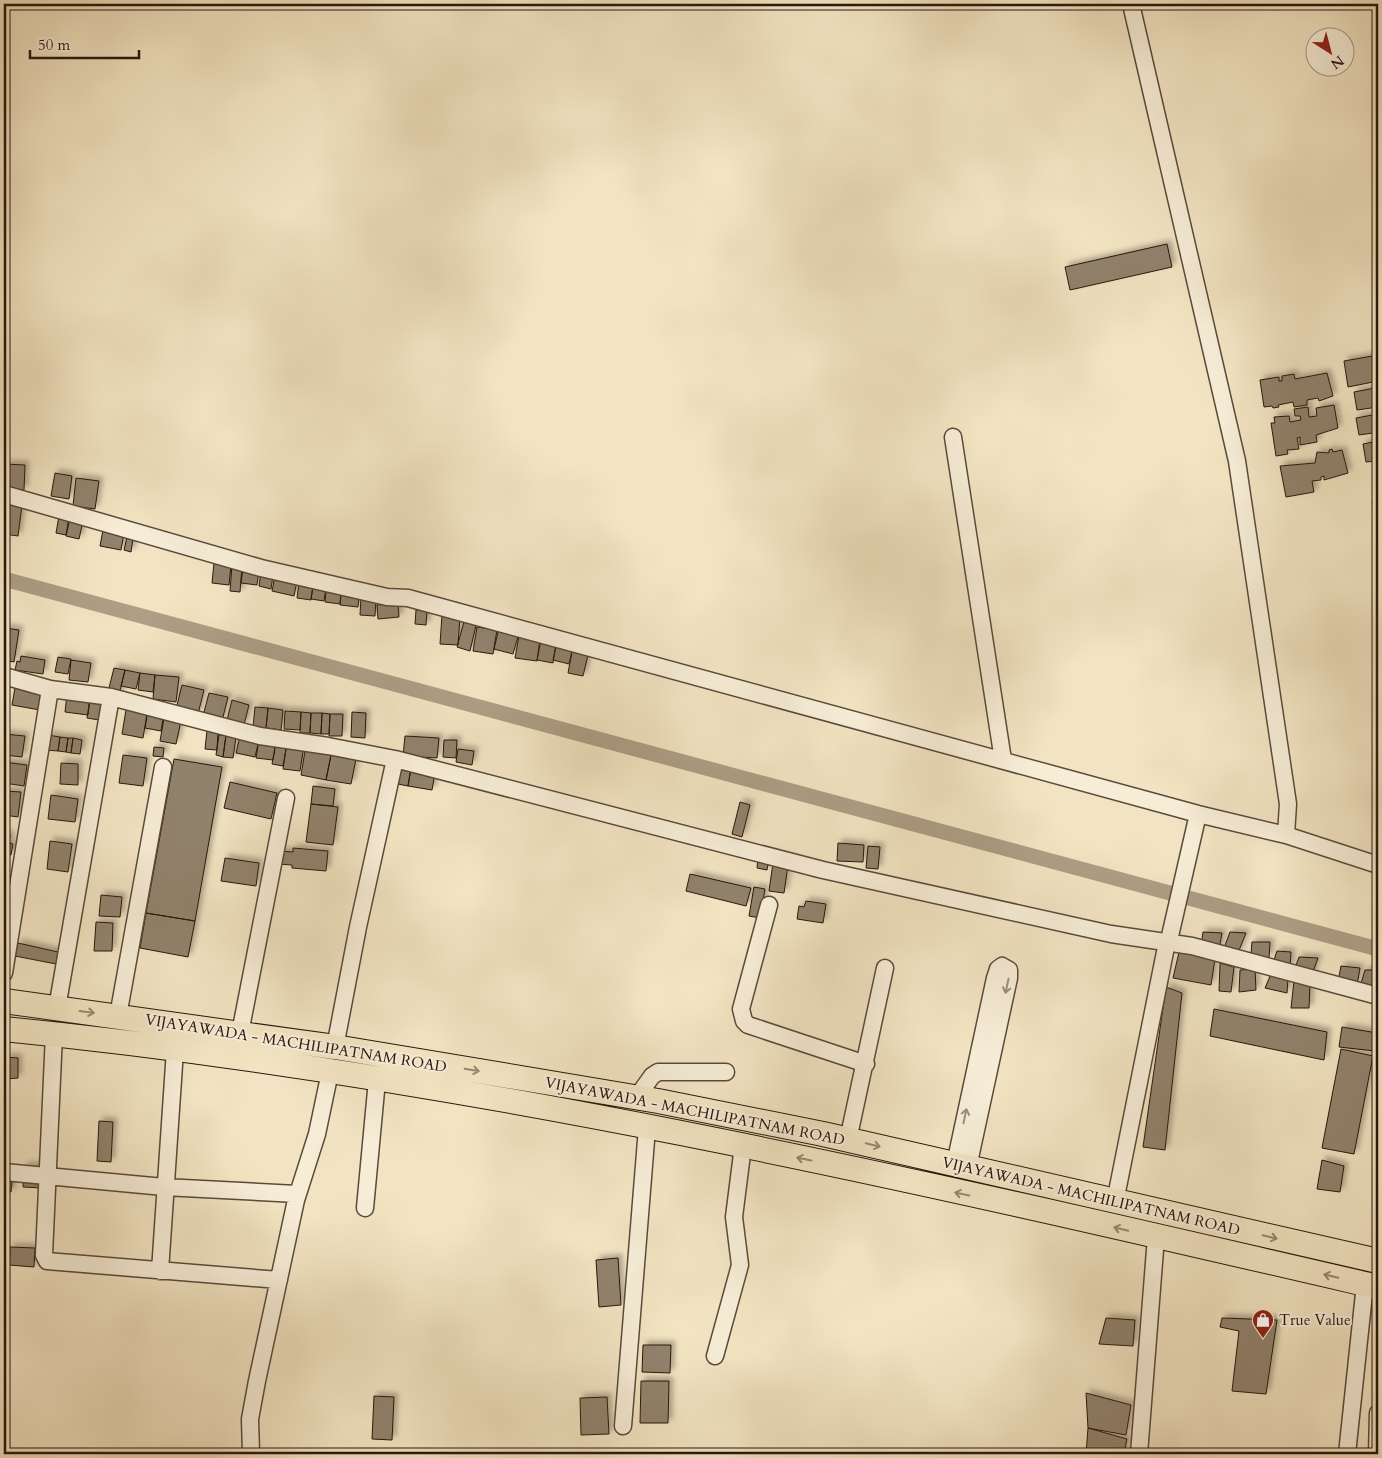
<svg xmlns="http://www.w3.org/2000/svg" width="1382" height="1458" font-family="Cardo,serif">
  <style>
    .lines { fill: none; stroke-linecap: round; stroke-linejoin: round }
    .canal { stroke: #ad9e85; stroke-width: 15 }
    .building { fill: #91826c; stroke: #28170e; filter: url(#shadow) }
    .minor-casing { stroke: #5a4a3b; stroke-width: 19 }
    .highway-casing { stroke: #28170e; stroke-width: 26 }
    .minor { stroke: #f7edd7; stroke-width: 16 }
    .highway { stroke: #f2e4c2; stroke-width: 24 }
    .oneway { stroke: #9a8d7d }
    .oneway2 { stroke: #978871 }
    .labels { text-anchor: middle; stroke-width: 4; stroke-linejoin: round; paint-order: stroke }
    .street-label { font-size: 15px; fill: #28170e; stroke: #f7edd7 }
    .poi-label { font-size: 15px; fill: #28170e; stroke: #f7edd7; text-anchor: start }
  </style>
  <defs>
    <filter id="shadow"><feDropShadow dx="4" dy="-4" stdDeviation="2.5" flood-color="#0004"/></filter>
  </defs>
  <rect width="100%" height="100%" fill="#f2e4c2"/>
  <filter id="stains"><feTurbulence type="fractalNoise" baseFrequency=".004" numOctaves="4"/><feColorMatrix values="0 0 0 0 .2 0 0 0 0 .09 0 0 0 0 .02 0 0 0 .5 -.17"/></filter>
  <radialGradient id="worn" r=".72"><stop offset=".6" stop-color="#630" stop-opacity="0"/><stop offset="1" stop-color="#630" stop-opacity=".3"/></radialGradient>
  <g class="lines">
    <!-- canal -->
    <path class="canal" d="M 4,579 L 1378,949"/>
  </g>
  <!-- building -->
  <path class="building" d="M 1167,244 L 1172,267 L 1070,290 L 1065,267 Z
    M 1378,355 L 1378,381 L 1348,387 L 1344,361 Z
    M 1327,373 L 1333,396 L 1319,401 L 1318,398 L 1307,400 L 1307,405 L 1294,407 L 1293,402 L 1278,405 L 1279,407 L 1273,408 L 1272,406 L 1264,407 L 1260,380 L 1279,377 L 1279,381 L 1282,381 L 1282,376 L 1294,374 L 1295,379 Z
    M 1375,388 L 1378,396 L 1378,407 L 1357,410 L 1354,392 Z
    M 1334,405 L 1338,428 L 1316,435 L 1317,442 L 1300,445 L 1300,437 L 1297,438 L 1299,449 L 1287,450 L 1288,454 L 1276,456 L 1271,423 L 1275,423 L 1274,417 L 1289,416 L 1290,422 L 1301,420 L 1300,416 L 1295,416 L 1294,409 L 1308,407 L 1309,417 L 1317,416 L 1316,408 Z
    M 1378,414 L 1378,438 L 1374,438 L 1373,433 L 1359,435 L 1356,418 Z
    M 1378,441 L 1378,466 L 1377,467 L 1376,461 L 1366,462 L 1363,444 Z
    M 1332,449 L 1333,452 L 1342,450 L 1348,473 L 1324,480 L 1324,476 L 1321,477 L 1321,480 L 1312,481 L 1314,492 L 1286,497 L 1280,466 L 1315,463 L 1317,452 L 1329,453 L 1329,450 Z
    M 5,464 L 25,465 L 24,490 L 4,489 Z
    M 55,473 L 72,476 L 69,499 L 51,496 Z
    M 76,478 L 99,481 L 95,509 L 73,506 Z
    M 1378,502 L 1378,530 L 1377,530 L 1372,503 Z
    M 4,503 L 22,505 L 18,536 L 4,534 Z
    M 59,516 L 69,517 L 66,535 L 56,533 Z
    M 70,518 L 83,521 L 79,539 L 66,536 Z
    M 103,530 L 124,533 L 121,550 L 100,546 Z
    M 127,537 L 133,538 L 131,552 L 124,550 Z
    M 214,563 L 231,565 L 229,585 L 212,583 Z
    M 232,565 L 242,566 L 240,592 L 230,591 Z
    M 243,568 L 259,570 L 257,585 L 241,583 Z
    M 261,573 L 273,575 L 271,589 L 259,586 Z
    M 275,576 L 297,581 L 294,596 L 272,591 Z
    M 299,583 L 313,585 L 311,600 L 297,598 Z
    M 313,587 L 326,588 L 324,601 L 311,599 Z
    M 326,591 L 341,593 L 340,604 L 325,602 Z
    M 341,595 L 359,597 L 358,607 L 340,605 Z
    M 361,597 L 376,598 L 375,616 L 360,615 Z
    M 398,603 L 399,617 L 378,619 L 377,605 Z
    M 416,610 L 427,611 L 426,625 L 415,624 Z
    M 442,615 L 460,617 L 458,645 L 440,644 Z
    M 465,618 L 477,621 L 470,651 L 457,647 Z
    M 477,627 L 497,630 L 493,654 L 473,651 Z
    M 5,628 L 19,630 L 14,662 L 4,660 Z
    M 499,628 L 519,633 L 513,654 L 494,649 Z
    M 519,636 L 540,639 L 537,661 L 515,658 Z
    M 541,640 L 556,643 L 553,663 L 537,660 Z
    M 556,647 L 572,651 L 569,664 L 553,660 Z
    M 572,652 L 588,655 L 583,676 L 568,673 Z
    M 21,656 L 45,660 L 43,674 L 15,670 L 17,661 L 20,662 Z
    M 58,657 L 71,659 L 68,674 L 55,672 Z
    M 71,660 L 91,663 L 88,682 L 69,680 Z
    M 114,668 L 125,670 L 119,695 L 108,692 Z
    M 125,670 L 140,673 L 136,689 L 121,686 Z
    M 140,673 L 155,675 L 153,692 L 138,690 Z
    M 155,675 L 179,677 L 176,702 L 153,699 Z
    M 182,685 L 204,690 L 198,714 L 176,709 Z
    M 15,688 L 43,693 L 40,710 L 12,705 Z
    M 209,693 L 228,697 L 222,721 L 203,716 Z
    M 67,694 L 90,698 L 88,715 L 65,712 Z
    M 90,698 L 102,699 L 99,720 L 87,718 Z
    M 232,700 L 249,705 L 244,725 L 227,720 Z
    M 127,704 L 148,708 L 143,738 L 122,734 Z
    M 255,707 L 268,708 L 266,728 L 253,727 Z
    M 268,708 L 283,710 L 281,730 L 266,728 Z
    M 148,710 L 164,713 L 161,731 L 145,728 Z
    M 285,711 L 301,712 L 300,730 L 284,729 Z
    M 301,712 L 311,713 L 310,733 L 300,733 Z
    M 352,712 L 366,713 L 365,738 L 351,737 Z
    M 311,713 L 322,713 L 321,734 L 310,733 Z
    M 322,713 L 330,714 L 329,734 L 321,734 Z
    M 330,714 L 343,714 L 342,736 L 329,736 Z
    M 164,718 L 181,721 L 176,744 L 160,741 Z
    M 207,731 L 218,732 L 217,750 L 205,749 Z
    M 4,734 L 25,736 L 22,757 L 4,755 Z
    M 48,735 L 60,737 L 58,751 L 46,750 Z
    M 219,735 L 226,735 L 223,757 L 216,755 Z
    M 226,735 L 236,737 L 233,758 L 223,757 Z
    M 240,736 L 259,740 L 255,757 L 236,753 Z
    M 405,736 L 439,738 L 437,758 L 403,756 Z
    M 60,737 L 68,738 L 66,752 L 58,751 Z
    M 68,738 L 73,738 L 71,753 L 66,752 Z
    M 73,738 L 82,740 L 80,754 L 71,753 Z
    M 259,740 L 276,742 L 273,760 L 256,758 Z
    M 444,740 L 457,740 L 456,758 L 443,757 Z
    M 276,742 L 287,744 L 283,766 L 272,764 Z
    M 287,742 L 304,745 L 300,771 L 283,769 Z
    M 306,745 L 332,750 L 326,780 L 301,775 Z
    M 154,747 L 164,748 L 163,757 L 153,756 Z
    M 458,749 L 474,751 L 472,765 L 456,762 Z
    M 332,750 L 357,754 L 351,784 L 326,780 Z
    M 123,755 L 147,758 L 143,786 L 119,783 Z
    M 174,759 L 222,767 L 195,921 L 146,913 Z
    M 4,762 L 27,765 L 24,786 L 4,783 Z
    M 61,763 L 78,764 L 78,785 L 60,784 Z
    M 400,767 L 411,768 L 408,786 L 398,784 Z
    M 411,768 L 435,773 L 432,790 L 408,786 Z
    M 230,782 L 277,793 L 271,819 L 224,808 Z
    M 313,786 L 335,789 L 333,806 L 311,804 Z
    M 4,791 L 21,792 L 18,817 L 4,815 Z
    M 51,795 L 78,799 L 75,822 L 48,819 Z
    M 740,802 L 750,805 L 742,837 L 732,834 Z
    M 311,804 L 338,807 L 333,845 L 306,842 Z
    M 4,834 L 10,835 L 9,843 L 13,844 L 11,855 L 4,854 Z
    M 50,841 L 72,844 L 68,872 L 47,869 Z
    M 838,843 L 864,845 L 863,862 L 837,861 Z
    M 868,846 L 880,847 L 878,869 L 866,868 Z
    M 293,848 L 328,851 L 326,871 L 292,868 L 292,865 L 278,864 L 279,851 L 293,852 Z
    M 225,858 L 259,863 L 256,886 L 221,881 Z
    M 758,858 L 769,859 L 767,870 L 757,868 Z
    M 773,863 L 788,865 L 784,893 L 769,891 Z
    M 690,874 L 751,888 L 746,906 L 686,891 Z
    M 754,887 L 765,889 L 760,918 L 749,916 Z
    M 101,895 L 122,897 L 120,917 L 99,916 Z
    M 806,901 L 826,904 L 823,923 L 797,919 L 799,906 L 804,907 Z
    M 146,913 L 195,921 L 188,957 L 140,948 Z
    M 96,922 L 113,923 L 112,951 L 94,951 Z
    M 1203,932 L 1222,933 L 1219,950 L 1201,946 Z
    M 1230,932 L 1246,933 L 1238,953 L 1224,948 Z
    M 1252,942 L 1270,942 L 1269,958 L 1251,954 Z
    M 18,943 L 58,952 L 56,964 L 15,956 Z
    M 1180,948 L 1216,952 L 1211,985 L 1173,978 Z
    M 1277,951 L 1291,952 L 1290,968 L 1273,963 Z
    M 1299,957 L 1318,958 L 1312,975 L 1295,968 Z
    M 1220,963 L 1234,967 L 1231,992 L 1219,991 Z
    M 1341,966 L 1360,968 L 1357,985 L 1338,982 Z
    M 1255,969 L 1256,990 L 1239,992 L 1240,970 Z
    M 1365,970 L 1378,970 L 1377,990 L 1360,987 Z
    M 1271,974 L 1288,978 L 1287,993 L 1265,988 Z
    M 1294,981 L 1310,983 L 1309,1008 L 1291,1008 Z
    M 1166,987 L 1182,993 L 1165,1150 L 1143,1147 Z
    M 1214,1009 L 1327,1032 L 1324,1060 L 1210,1036 Z
    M 1342,1027 L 1377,1033 L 1375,1051 L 1339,1047 Z
    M 1341,1049 L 1373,1056 L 1354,1154 L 1322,1148 Z
    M 6,1057 L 18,1058 L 18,1078 L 6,1079 Z
    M 99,1121 L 113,1122 L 111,1162 L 97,1161 Z
    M 1322,1160 L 1344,1166 L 1340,1192 L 1317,1189 Z
    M 24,1166 L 43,1167 L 42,1188 L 23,1187 Z
    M 4,1181 L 12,1182 L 11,1192 L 4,1191 Z
    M 10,1247 L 35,1248 L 34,1267 L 9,1265 Z
    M 618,1258 L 621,1305 L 599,1307 L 596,1260 Z
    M 1106,1318 L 1135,1320 L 1133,1346 L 1099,1344 Z
    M 1222,1318 L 1277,1320 L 1266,1394 L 1232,1391 L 1239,1331 L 1220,1327 Z
    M 643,1345 L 671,1345 L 670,1373 L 642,1372 Z
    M 641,1381 L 669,1381 L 668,1423 L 640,1423 Z
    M 1086,1393 L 1131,1405 L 1126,1435 L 1088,1428 Z
    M 374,1396 L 394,1397 L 392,1440 L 372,1439 Z
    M 607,1397 L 609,1434 L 581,1435 L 580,1398 Z
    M 1088,1428 L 1127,1439 L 1124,1454 L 1086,1454 Z"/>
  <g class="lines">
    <!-- minor casing -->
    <g class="minor-casing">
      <path id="minor" d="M 1131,4 L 1237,461 L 1288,804 L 1286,835
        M 953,437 L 1003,760
        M 4,494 L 261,568 L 387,597 L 408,598 L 1198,814 L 1286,835 L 1378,865
        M 4,676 L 50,689 L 111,697 L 260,736 L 328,746 L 395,759 L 823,870 L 1111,934 L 1192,946 L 1378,996
        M 769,905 L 741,1009 L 744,1021 L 748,1025 L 866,1064
        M 4,973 L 50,689
        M 57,1008 L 111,697
        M 118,1016 L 163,767
        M 240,1033 L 286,798
        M 54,1034 L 44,1255 L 47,1261 L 279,1280
        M 335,1047 L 358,927 L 395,759
        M 637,1097 L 652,1076 L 658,1072 L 726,1072
        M 848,1140 L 885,968
        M 955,1164 L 995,978 L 998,969 L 1002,966 L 1009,970 L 1009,978 L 968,1167
        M 4,1172 L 164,1187 L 297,1194
        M 1115,1202 L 1167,942 L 1170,936 L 1198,814
        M 365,1208 L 377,1080
        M 160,1271 L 175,1050
        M 715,1356 L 740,1265 L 734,1217 L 743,1146
        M 623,1426 L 647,1128
        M 251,1454 L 250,1419 L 257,1381 L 296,1200 L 317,1134 L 330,1072
        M 1139,1454 L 1156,1237
        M 1347,1454 L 1365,1284
        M 1377,1454 L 1378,1413"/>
    </g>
    <!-- highway casing -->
    <g class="highway-casing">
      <path id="highway" d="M 4,1001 L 335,1047 L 658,1101 L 823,1134 L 1378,1261
        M 4,1029 C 468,1075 925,1182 1378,1287"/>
    </g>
    <!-- minor -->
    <use href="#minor" class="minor"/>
    <!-- highway -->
    <use href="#highway" class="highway"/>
  </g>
  <!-- one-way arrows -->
  <defs><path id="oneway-shaft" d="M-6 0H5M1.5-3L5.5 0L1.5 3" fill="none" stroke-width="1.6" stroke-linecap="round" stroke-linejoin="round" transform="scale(1.25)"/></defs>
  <g class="oneway">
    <use href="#oneway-shaft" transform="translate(1007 986) rotate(102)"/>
    <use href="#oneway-shaft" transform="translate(965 1116) rotate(-78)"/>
  </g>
  <g class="oneway2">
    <use href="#oneway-shaft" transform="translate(87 1012) rotate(8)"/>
    <use href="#oneway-shaft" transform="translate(472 1070) rotate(10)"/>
    <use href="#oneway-shaft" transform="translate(873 1145) rotate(13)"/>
    <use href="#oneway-shaft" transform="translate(804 1159) rotate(-168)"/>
    <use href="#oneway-shaft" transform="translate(962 1194) rotate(-168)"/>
    <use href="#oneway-shaft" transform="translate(1121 1229) rotate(-167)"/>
    <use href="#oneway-shaft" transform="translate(1270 1237) rotate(13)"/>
    <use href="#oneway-shaft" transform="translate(1331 1276) rotate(-167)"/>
  </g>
  <!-- icons -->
  <defs>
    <g id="shop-pin" transform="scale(1.125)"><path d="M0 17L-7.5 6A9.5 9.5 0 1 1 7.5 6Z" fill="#8f2418" stroke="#f7edd7"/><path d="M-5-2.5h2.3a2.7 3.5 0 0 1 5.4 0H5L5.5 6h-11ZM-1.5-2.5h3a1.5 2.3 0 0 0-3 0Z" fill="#fff"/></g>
  </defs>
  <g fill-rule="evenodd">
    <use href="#shop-pin" x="1263" y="1320"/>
  </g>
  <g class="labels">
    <!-- street labels -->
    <g class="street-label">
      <text transform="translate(296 1043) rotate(9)" y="5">VIJAYAWADA - MACHILIPATNAM ROAD</text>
      <text transform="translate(695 1111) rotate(11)" y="5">VIJAYAWADA - MACHILIPATNAM ROAD</text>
      <text transform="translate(1091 1196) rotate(13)" y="5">VIJAYAWADA - MACHILIPATNAM ROAD</text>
    </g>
    <!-- poi labels -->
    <g class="poi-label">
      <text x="1279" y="1325">True Value</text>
    </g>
  </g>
  <!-- margin -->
  <rect width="1382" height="1458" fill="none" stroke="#f2e4c2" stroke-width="20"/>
  <rect x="5" y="5" width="1372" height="1448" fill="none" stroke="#28170e" stroke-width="2.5"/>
  <rect x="10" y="10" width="1362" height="1438" fill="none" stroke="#28170e"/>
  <!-- north arrow -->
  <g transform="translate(1330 52) rotate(144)"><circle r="24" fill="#f7edd7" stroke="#a49787"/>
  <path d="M0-4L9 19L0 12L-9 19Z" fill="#8f2418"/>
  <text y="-8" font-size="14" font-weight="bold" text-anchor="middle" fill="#28170e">N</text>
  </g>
  <!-- scale -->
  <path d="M30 50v8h109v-8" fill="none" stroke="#28170e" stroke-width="2.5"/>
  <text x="38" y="50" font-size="15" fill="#28170e" stroke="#f7edd7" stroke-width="4" paint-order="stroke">50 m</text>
  <rect width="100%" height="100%" filter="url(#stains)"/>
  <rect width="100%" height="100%" fill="url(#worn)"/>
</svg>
